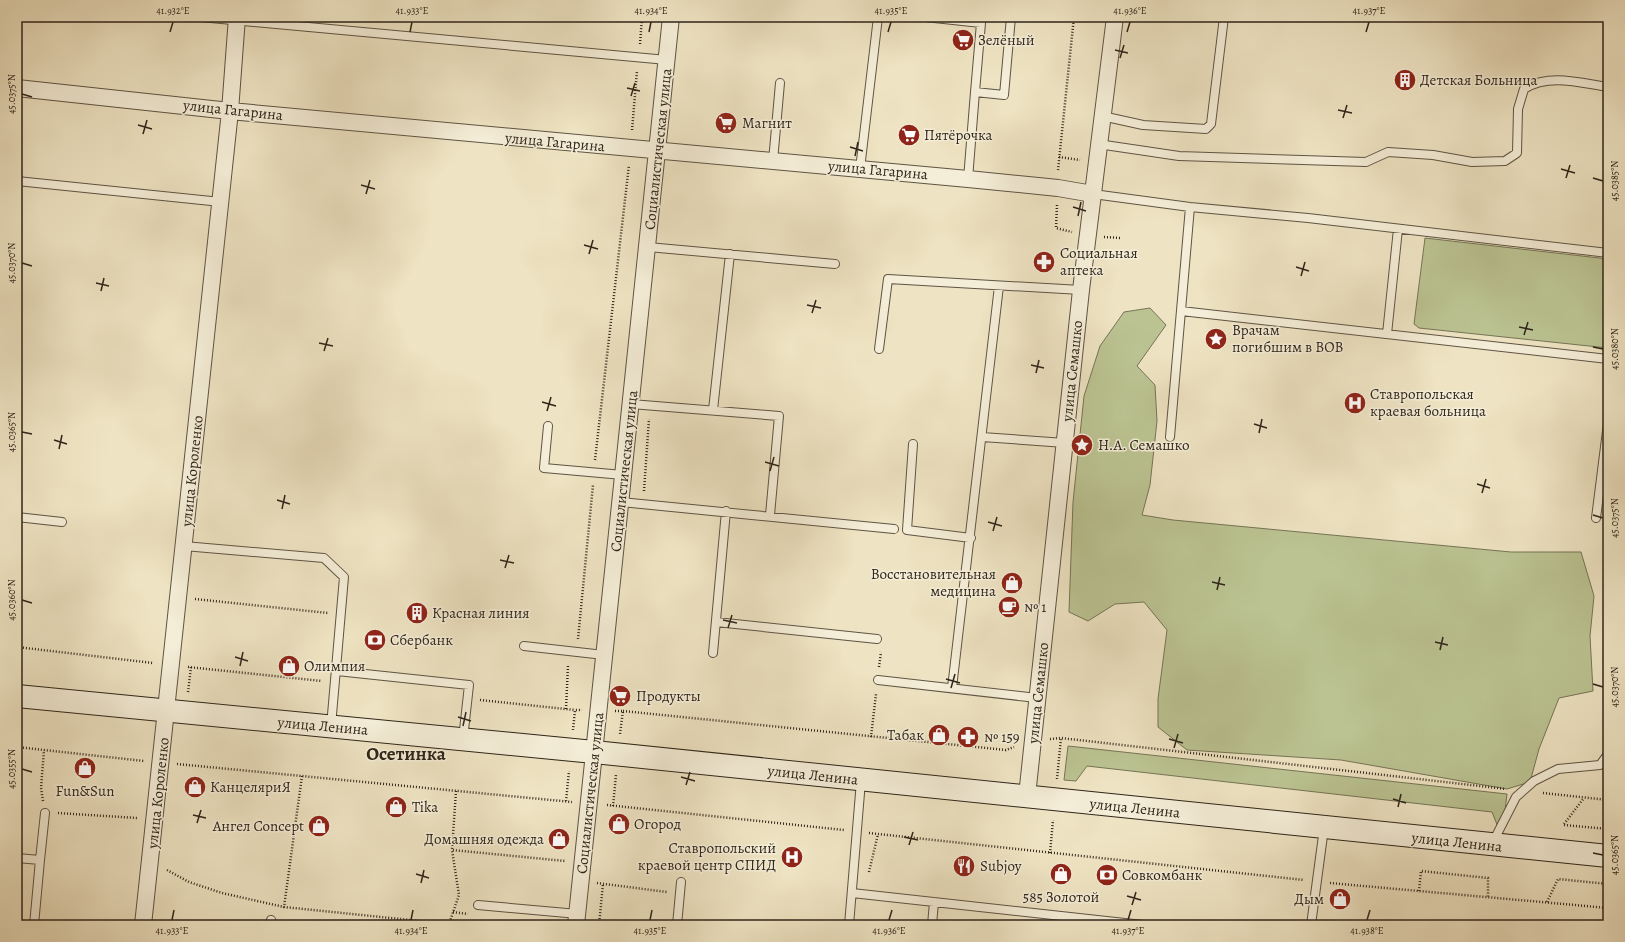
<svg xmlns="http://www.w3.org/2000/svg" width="1625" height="942" font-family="Alegreya,serif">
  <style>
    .green { fill: #bbc392; stroke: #757456 }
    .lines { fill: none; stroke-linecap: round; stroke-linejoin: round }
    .service-casing { stroke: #5f5444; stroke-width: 10 }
    .minor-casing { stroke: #5f5444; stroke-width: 18 }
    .secondary-casing { stroke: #2f251a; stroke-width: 24 }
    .path { stroke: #2f251a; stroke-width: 2.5; stroke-dasharray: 1 2; stroke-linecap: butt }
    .service { stroke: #f4edd7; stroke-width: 8 }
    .minor { stroke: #f4edd7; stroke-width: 16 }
    .secondary { stroke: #f4edd7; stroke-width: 22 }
    .ticks { fill: none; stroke: #2f251a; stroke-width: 1.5 }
    .labels { text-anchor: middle; stroke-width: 3; stroke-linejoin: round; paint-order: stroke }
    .poi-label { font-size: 15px; fill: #2f251a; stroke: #f4edd7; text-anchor: start }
    .street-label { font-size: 15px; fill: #2f251a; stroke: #f4edd7 }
    .district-label { font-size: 19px; font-weight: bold; fill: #2f251a; stroke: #f4edd7 }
    .neatline { fill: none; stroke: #2f251a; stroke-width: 1.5 }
    .ticks-label { font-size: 10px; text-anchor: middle; fill: #2f251a }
  </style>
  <rect width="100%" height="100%" fill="#eee3c2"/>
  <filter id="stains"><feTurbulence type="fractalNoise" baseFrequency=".005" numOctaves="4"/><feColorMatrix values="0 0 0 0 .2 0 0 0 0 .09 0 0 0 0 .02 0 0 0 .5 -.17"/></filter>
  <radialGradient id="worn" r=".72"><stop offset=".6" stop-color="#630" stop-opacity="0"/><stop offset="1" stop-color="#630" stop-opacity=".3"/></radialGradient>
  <!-- green -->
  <path class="green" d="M 1425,238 L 1608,259 L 1608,348 L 1419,328 L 1414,324 Z
    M 1150,308 L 1166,325 L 1137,366 L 1155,385 L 1157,421 L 1150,485 L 1142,515 L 1173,520 L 1511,552 L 1581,552 L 1594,596 L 1590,636 L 1593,691 L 1559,698 L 1539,749 L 1530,782 L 1507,789 L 1341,760 L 1187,750 L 1158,727 L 1158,699 L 1167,630 L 1144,602 L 1115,604 L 1088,621 L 1069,612 L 1073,502 L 1084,396 L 1100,346 L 1124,312 Z
    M 1068,746 L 1507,794 L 1503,827 L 1498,827 L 1492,812 L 1087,766 L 1076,781 L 1064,780 Z"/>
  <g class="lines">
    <!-- service casing -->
    <g class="service-casing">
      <path id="service" d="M 200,17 L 667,60
        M 925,17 L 981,23 L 975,92
        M 1102,116 L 1143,125 L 1206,129 L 1211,124 L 1224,17
        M 1098,144 L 1179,156 L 1366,162 L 1388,152 L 1433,155 L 1472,162 L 1505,161 L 1517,153 L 1518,109 L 1524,89 C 1548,73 1581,83 1608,87
        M 773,161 L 780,83
        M 860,169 L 878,17
        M 968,179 L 975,92 L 1004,95 L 1011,17
        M 17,181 L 221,202
        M 1093,194 L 1190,207 L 1308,218 L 1608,253
        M 648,247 L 835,264
        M 1181,311 L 1608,359
        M 1387,334 L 1398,229
        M 879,349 L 888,279 L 1081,290
        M 631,404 L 779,416 L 770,515
        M 713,410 L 730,254
        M 548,426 L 544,468 L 623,475
        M 982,437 L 1065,443
        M 1170,437 L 1190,207
        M 913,444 L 907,530 L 971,538
        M 621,502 L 894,529
        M 17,517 L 62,522
        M 1596,518 L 1608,423
        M 184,546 L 324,558 L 344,577 L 331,726
        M 716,622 L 877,639
        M 524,646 L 604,655
        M 713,653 L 726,511
        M 337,671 L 469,685 L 463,739
        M 878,680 L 1037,698
        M 952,688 L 999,286
        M 1493,842 L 1516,797 L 1534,781 L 1558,769 L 1600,765 L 1608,754
        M 17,858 L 40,860 L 45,813
        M 852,893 L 1143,925
        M 478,905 L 578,914
        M 34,925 L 40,860
        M 270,925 L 271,920
        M 677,925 L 681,882
        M 849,925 L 861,781
        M 932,925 L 934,902
        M 1311,925 L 1324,828"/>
    </g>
    <!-- minor casing -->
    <g class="minor-casing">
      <path id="minor" d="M 17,88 L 230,111 L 968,179 L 1058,188 L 1093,194
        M 1027,796 L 1081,290 L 1115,17
        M 143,925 L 230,111 L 237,17
        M 576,925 L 671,17"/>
    </g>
    <!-- secondary casing -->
    <g class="secondary-casing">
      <path id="secondary" d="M 17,696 L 594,752 L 1608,856"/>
    </g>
    <!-- path -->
    <path class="path" d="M 640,44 L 642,17
      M 632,130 L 637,71
      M 1059,157 L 1080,160
      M 1058,170 L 1074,17
      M 1057,205 L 1056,228 L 1072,232
      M 1104,237 L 1121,238
      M 595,460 L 629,165
      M 644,491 L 649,419
      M 195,599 L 328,613
      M 578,639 L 593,485
      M 17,647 L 153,663
      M 188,667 L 322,681
      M 879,667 L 881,652
      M 188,692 L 191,667
      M 480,700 L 575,710
      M 566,709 L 568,665
      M 615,711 L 623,711 L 620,734
      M 623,711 L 1006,750 L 1014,747
      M 573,730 L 575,710 L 582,710
      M 871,737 L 876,694
      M 1050,739 L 1061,738 L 1506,789
      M 17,747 L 144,761
      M 177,764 L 572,802
      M 302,776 L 284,907 L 449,924 L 459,895 L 452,850
      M 1057,779 L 1061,738
      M 456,791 L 452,850 L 565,861
      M 1543,793 L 1608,800
      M 43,801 L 41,788 L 44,750
      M 566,801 L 569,771
      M 607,805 L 844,830
      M 613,806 L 616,775
      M 58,813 L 137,818
      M 1564,824 L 1584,798
      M 1564,825 L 1608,829
      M 869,833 L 1304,880
      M 1050,853 L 1053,820
      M 167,870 L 189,882 L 222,893 L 284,907
      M 869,872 L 878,834
      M 597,883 L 667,892
      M 1330,883 L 1608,908
      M 1419,891 L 1421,871 L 1488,878 L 1488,897
      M 1547,902 L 1558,879 L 1608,884
      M 453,912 L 468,914
      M 599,925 L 603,884"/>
    <!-- service -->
    <use href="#service" class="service"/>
    <!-- minor -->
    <use href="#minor" class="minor"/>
    <!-- secondary -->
    <use href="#secondary" class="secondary"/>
  </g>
  <!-- ticks -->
  <path class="ticks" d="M 170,32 L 173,22M 410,32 L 412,22M 649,32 L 651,22M 888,32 L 891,22M 1127,32 L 1130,22M 1366,32 L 1369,22M 1115,50 L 1128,53M 1120,58 L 1124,45M 627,88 L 640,91M 22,94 L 32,97M 631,96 L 635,83M 1338,110 L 1352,113M 1343,118 L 1347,105M 138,125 L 152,129M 143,134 L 147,120M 850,147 L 863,151M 855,156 L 858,142M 1561,169 L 1575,173M 1566,178 L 1570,165M 1593,178 L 1603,181M 361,185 L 375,189M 366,194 L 370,180M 1073,207 L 1086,211M 1078,216 L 1081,202M 584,245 L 598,249M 589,254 L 593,240M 22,263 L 32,266M 1296,267 L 1309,271M 1301,276 L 1305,262M 96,283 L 109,286M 101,291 L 104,278M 807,305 L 821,308M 812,313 L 816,300M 1519,327 L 1533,330M 1524,335 L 1528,322M 319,343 L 333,346M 1593,347 L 1603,349M 324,351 L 328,338M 1031,365 L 1044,368M 1036,373 L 1039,360M 542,402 L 556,406M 547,411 L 551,397M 1254,424 L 1267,428M 22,432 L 32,434M 1259,433 L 1262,419M 54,440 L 67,444M 59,449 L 62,435M 765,462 L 779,466M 770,471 L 774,457M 1477,484 L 1490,488M 1482,493 L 1486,479M 277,500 L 290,504M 282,509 L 285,495M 1593,515 L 1603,518M 988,522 L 1002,526M 993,531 L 997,517M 500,560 L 514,563M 505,568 L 509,555M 1212,582 L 1225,585M 1217,590 L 1220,577M 22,600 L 32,603M 723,620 L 737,623M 728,628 L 732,615M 1435,642 L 1448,645M 1440,650 L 1443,637M 235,657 L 248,661M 240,666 L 243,652M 946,679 L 960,683M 1593,684 L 1603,687M 951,688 L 955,674M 458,717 L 471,721M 463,726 L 466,712M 1169,739 L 1183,743M 1174,748 L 1178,734M 22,769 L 32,772M 681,777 L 695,781M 686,785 L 690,772M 1393,799 L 1406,803M 1398,807 L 1401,794M 193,815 L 206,818M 197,823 L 201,810M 904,837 L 918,840M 909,845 L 913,832M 1593,853 L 1603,855M 416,874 L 429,878M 421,883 L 424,870M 1127,896 L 1141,900M 1132,905 L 1136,892M 172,920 L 174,910M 411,920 L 413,910M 650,920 L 652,910M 889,920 L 892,910M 1128,920 L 1131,910M 1367,920 L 1370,910"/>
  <!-- icons -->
  <defs>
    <g id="supermarket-disc" transform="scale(1.15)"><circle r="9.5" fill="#8f2418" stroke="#f4edd7"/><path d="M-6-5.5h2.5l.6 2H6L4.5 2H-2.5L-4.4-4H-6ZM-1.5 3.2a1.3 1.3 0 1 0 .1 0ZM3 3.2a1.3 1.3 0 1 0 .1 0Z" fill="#fff"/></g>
    <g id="building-disc" transform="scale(1.15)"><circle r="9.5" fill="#8f2418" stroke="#f4edd7"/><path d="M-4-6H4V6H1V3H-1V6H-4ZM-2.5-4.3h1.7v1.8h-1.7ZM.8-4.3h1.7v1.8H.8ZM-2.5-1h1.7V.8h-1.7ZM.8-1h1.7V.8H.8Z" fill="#fff"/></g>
    <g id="pharmacy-disc" transform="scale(1.15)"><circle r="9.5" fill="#8f2418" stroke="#f4edd7"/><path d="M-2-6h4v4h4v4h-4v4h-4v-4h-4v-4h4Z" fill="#fff"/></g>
    <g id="sight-disc" transform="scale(1.15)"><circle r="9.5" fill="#8f2418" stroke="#f4edd7"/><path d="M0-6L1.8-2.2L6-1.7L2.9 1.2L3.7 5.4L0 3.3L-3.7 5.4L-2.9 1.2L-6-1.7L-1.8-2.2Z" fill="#fff"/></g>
    <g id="hospital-disc" transform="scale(1.15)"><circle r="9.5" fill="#8f2418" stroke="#f4edd7"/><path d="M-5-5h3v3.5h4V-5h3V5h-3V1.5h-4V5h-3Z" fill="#fff"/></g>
    <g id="shop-disc" transform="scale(1.15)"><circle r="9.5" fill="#8f2418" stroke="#f4edd7"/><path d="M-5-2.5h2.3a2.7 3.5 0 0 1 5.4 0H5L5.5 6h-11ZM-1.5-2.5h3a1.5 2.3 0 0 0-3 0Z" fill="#fff"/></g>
    <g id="cafe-disc" transform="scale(1.15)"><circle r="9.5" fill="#8f2418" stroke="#f4edd7"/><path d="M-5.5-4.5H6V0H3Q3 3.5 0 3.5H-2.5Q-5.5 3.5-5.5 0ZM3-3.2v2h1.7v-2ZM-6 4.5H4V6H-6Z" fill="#fff"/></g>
    <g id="bank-disc" transform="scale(1.15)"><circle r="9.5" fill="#8f2418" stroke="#f4edd7"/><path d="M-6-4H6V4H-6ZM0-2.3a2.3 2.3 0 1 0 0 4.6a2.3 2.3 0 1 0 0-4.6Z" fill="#fff"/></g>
    <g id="restaurant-disc" transform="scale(1.15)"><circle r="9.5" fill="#8f2418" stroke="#f4edd7"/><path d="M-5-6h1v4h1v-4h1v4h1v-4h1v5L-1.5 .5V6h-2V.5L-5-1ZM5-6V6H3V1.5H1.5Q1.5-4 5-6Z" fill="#fff"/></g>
  </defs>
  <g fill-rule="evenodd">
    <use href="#supermarket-disc" x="963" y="40"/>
    <use href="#building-disc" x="1405" y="80"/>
    <use href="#supermarket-disc" x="726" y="123"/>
    <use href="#supermarket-disc" x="909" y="135"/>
    <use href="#pharmacy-disc" x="1044" y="262"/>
    <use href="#sight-disc" x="1216" y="339"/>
    <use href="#hospital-disc" x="1355" y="403"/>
    <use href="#sight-disc" x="1082" y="445"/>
    <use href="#shop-disc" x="1012" y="583"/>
    <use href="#cafe-disc" x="1009" y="607"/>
    <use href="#building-disc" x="417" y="613"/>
    <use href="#bank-disc" x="375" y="640"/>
    <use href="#shop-disc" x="289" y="666"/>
    <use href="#supermarket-disc" x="620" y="696"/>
    <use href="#shop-disc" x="939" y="735"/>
    <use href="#pharmacy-disc" x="968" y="737"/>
    <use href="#shop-disc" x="85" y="768"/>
    <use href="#shop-disc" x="195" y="787"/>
    <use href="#shop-disc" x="396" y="807"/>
    <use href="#shop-disc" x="619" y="824"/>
    <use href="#shop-disc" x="319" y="826"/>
    <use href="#shop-disc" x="559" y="839"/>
    <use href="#hospital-disc" x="792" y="857"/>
    <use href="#restaurant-disc" x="964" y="866"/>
    <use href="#shop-disc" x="1061" y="874"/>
    <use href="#bank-disc" x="1107" y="875"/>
    <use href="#shop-disc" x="1340" y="899"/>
  </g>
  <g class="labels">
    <!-- poi labels -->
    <g class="poi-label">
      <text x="978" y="45">Зелёный</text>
      <text x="1420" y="85">Детская Больница</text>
      <text x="742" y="128">Магнит</text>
      <text x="924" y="140">Пятёрочка</text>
      <text x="1060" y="258">Социальная<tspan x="1060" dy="17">аптека</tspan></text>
      <text x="1232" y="335">Врачам<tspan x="1232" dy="17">погибшим в ВОВ</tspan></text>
      <text x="1370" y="399">Ставропольская<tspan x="1370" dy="17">краевая больница</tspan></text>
      <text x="1098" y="450">Н.А. Семашко</text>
      <text x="996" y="579" text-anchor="end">Восстановительная<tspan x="996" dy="17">медицина</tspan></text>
      <text x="1024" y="612">№ 1</text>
      <text x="432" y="618">Красная линия</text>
      <text x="390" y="645">Сбербанк</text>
      <text x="304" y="671">Олимпия</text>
      <text x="636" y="701">Продукты</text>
      <text x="924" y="740" text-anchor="end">Табак</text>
      <text x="984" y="742">№ 159</text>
      <text x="210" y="792">КанцеляриЯ</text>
      <text x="85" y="796" text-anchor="middle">Fun&amp;Sun</text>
      <text x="412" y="812">Tika</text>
      <text x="634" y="829">Огород</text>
      <text x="304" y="831" text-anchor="end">Ангел Concept</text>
      <text x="544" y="844" text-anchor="end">Домашняя одежда</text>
      <text x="776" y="853" text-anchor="end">Ставропольский<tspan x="776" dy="17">краевой центр СПИД</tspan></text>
      <text x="980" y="871">Subjoy</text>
      <text x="1122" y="880">Совкомбанк</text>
      <text x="1061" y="902" text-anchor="middle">585 Золотой</text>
      <text x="1324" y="904" text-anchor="end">Дым</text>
    </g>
    <!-- street labels -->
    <g class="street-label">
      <text transform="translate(233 110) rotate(6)" y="5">улица Гагарина</text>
      <text transform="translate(555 142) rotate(5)" y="5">улица Гагарина</text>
      <text transform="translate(658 149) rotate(-84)" y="5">Социалистическая улица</text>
      <text transform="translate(878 170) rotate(5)" y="5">улица Гагарина</text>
      <text transform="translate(1072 371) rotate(-84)" y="5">улица Семашко</text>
      <text transform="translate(192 471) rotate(-84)" y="5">улица Короленко</text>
      <text transform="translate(624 471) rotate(-84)" y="5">Социалистическая улица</text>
      <text transform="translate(1038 693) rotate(-84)" y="5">улица Семашко</text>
      <text transform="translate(323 726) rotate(5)" y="5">улица Ленина</text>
      <text transform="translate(813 775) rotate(6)" y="5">улица Ленина</text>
      <text transform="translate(158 793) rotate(-84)" y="5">улица Короленко</text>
      <text transform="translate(590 793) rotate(-84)" y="5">Социалистическая улица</text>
      <text transform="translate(1135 808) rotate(6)" y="5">улица Ленина</text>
      <text transform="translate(1457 842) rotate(6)" y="5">улица Ленина</text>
    </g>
    <!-- district labels -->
    <g class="district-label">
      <text x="406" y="760">Осетинка</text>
    </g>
  </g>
  <!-- margin -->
  <rect width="1625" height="942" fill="none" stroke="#eee3c2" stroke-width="44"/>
  <rect x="22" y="22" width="1581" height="898" class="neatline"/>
  <g class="ticks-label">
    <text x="173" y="14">41.932°E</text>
    <text x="412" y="14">41.933°E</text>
    <text x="651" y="14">41.934°E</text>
    <text x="891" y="14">41.935°E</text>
    <text x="1130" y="14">41.936°E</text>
    <text x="1369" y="14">41.937°E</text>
    <text transform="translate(11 94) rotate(-90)" y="4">45.0375°N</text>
    <text transform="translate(1614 181) rotate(-90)" y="4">45.0385°N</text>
    <text transform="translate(11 263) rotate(-90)" y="4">45.0370°N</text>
    <text transform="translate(1614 349) rotate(-90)" y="4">45.0380°N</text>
    <text transform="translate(11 432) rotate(-90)" y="4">45.0365°N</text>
    <text transform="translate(1614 518) rotate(-90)" y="4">45.0375°N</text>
    <text transform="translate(11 600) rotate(-90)" y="4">45.0360°N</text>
    <text transform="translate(1614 687) rotate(-90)" y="4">45.0370°N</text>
    <text transform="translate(11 769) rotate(-90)" y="4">45.0355°N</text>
    <text transform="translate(1614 855) rotate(-90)" y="4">45.0365°N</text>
    <text x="172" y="934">41.933°E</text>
    <text x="411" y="934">41.934°E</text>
    <text x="650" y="934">41.935°E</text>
    <text x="889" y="934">41.936°E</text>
    <text x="1128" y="934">41.937°E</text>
    <text x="1367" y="934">41.938°E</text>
  </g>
  <rect width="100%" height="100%" filter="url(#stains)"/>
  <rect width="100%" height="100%" fill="url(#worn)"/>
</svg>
